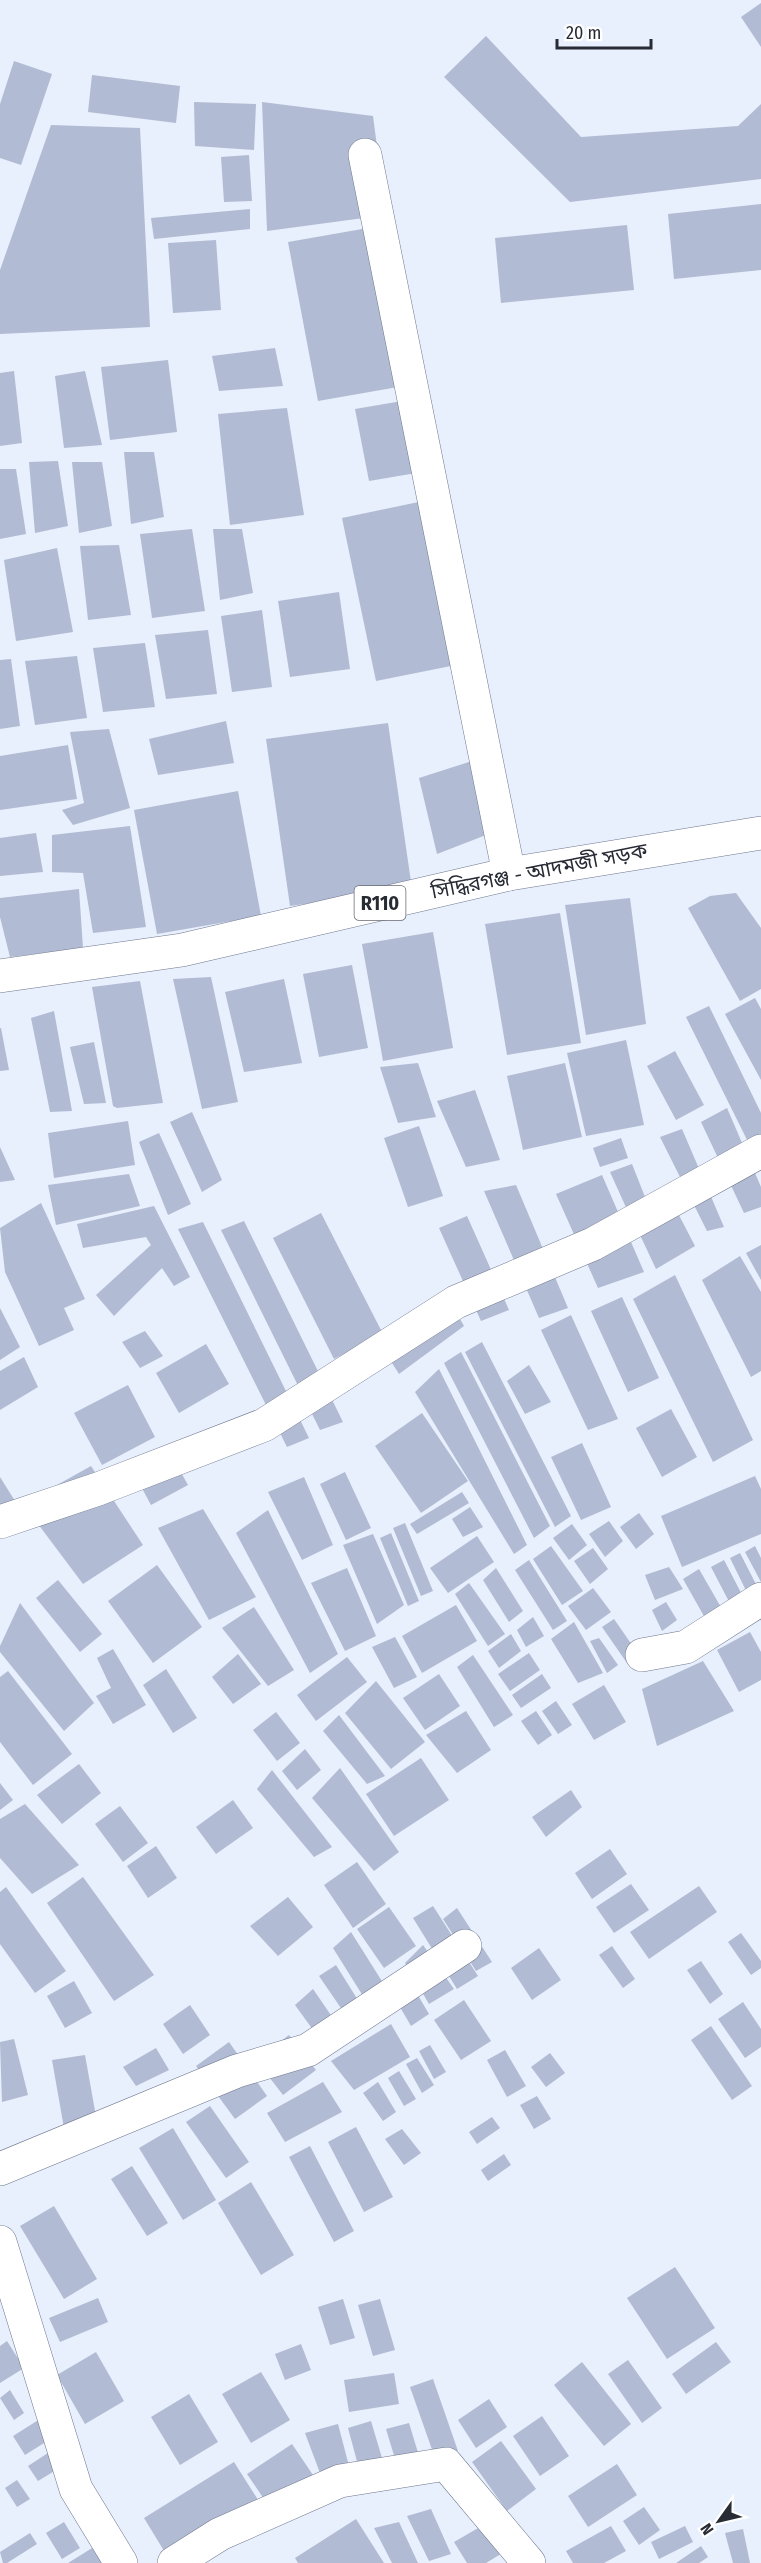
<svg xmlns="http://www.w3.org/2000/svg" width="761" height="2563" font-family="'Fira Sans Condensed','Noto Sans Bengali',sans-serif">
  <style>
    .building { fill: #b1bbd3 }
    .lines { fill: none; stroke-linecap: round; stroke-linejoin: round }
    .minor-casing { stroke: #6e778d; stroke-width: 34 }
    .major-casing { stroke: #6e778d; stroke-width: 34 }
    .minor { stroke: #fff; stroke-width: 33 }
    .major { stroke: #fff; stroke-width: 33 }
    .labels { text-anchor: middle; stroke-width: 4.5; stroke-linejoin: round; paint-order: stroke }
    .shield { fill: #fff; stroke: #686b71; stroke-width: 1.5 }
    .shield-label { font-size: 20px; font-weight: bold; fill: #272b34 }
    .street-label { font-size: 21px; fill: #272b34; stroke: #fff }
  </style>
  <rect width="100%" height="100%" fill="#e8effd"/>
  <!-- building -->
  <path class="building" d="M 761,3 L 761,47 L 741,17 Z
    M 486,36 L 581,137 L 738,126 L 761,104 L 761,179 L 570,202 L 444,77 Z
    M 14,61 L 52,74 L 21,165 L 0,158 L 0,104 Z
    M 92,75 L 180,86 L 176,123 L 88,112 Z
    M 194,102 L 256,104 L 254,150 L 195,146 Z
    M 262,102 L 373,116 L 386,215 L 267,231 Z
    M 51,125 L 140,128 L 150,327 L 0,334 L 0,270 Z
    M 249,155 L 252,201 L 224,202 L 221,157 Z
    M 761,204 L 761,270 L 674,279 L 668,214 Z
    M 250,209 L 250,229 L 154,239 L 151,218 Z
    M 385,225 L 415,384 L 318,401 L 288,242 Z
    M 627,225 L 634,290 L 501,303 L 495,238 Z
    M 216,240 L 221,310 L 173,313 L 168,243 Z
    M 275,348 L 283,386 L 219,391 L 212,356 Z
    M 168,360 L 177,432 L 110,440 L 101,367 Z
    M 14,371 L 22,443 L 0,446 L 0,373 Z
    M 85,371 L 102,445 L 64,448 L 55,376 Z
    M 414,399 L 428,471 L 369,481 L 355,409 Z
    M 287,408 L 304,515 L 230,525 L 218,414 Z
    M 124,452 L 154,452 L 164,517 L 131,524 Z
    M 58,461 L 68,526 L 35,533 L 29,462 Z
    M 72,462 L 102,462 L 112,526 L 79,533 Z
    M 0,469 L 16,469 L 26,534 L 0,539 Z
    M 433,499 L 466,663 L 376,681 L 342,518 Z
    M 192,529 L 205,611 L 152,618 L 140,534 Z
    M 213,529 L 242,529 L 253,593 L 220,600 Z
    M 119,545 L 131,615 L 88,620 L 80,546 Z
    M 57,548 L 73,632 L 16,641 L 4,560 Z
    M 339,592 L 350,669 L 290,677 L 278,601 Z
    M 262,610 L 272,687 L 232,692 L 221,616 Z
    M 208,630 L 217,694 L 166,699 L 155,635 Z
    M 145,643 L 155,707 L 103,712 L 93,648 Z
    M 77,656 L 87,718 L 35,725 L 25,661 Z
    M 11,659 L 20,726 L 0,729 L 0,660 Z
    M 226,721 L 234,763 L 158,775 L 149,739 Z
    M 388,723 L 412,889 L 290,906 L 266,739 Z
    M 109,729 L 130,808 L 73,825 L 62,810 L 84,803 L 70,732 Z
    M 68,745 L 77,799 L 0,810 L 0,756 Z
    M 472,761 L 486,835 L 437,854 L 419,778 Z
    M 238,791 L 261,916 L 157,934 L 134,810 Z
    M 130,826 L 146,927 L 93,933 L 83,873 L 52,872 L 52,835 Z
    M 36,833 L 43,872 L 0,876 L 0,838 Z
    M 79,889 L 83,948 L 10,957 L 0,917 L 0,898 Z
    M 736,893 L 761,928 L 761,989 L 740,1001 L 688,908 L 710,896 Z
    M 630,898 L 646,1024 L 586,1035 L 565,905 Z
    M 560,913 L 581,1043 L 507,1055 L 485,924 Z
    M 433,932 L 453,1048 L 383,1061 L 362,944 Z
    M 352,965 L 368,1048 L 319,1057 L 303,974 Z
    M 211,977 L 238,1102 L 202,1109 L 173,979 Z
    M 284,979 L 302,1063 L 244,1072 L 225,992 Z
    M 140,981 L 163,1103 L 117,1108 L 113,1106 L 92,987 Z
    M 755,998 L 761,1009 L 761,1080 L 725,1014 Z
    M 709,1006 L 761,1113 L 761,1168 L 686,1017 Z
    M 54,1011 L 72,1111 L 50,1112 L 31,1018 Z
    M 0,1028 L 1,1028 L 9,1070 L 0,1071 Z
    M 626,1040 L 644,1125 L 586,1136 L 567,1053 Z
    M 94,1042 L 106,1103 L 84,1104 L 70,1047 Z
    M 675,1051 L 704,1105 L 676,1120 L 647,1066 Z
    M 418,1063 L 436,1117 L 398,1123 L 380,1067 Z
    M 565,1063 L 582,1137 L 523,1150 L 507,1076 Z
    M 475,1090 L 500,1160 L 466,1167 L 437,1101 Z
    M 727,1108 L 761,1187 L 761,1207 L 744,1213 L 701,1122 Z
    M 192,1112 L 222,1180 L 202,1192 L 170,1122 Z
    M 128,1121 L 135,1165 L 54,1178 L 48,1133 Z
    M 419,1126 L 443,1196 L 408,1207 L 384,1138 Z
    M 682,1129 L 724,1227 L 707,1231 L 660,1137 Z
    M 159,1133 L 191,1204 L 168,1215 L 139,1142 Z
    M 621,1138 L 628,1158 L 600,1167 L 593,1148 Z
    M 0,1147 L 15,1180 L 0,1182 Z
    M 632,1164 L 647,1202 L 629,1214 L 610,1172 Z
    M 129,1174 L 140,1206 L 56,1225 L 48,1185 Z
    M 602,1175 L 644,1272 L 598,1288 L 556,1194 Z
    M 516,1185 L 568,1308 L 539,1318 L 484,1191 Z
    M 669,1196 L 695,1246 L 656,1269 L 632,1218 Z
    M 41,1203 L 85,1299 L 64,1308 L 74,1330 L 39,1346 L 5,1272 L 0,1228 Z
    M 154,1206 L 190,1277 L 174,1286 L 162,1268 L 114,1316 L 96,1295 L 151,1245 L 146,1237 L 83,1248 L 77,1224 Z
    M 321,1213 L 383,1334 L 334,1359 L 273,1238 Z
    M 467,1216 L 509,1310 L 481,1321 L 439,1228 Z
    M 244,1221 L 343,1422 L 320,1430 L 221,1230 Z
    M 203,1222 L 309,1438 L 287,1447 L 178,1229 Z
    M 761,1245 L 761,1280 L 746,1253 Z
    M 740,1256 L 761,1292 L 761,1371 L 751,1377 L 702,1280 Z
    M 675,1275 L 753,1440 L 713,1462 L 633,1299 Z
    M 446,1294 L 464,1326 L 399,1374 L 378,1341 Z
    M 622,1297 L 659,1378 L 628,1392 L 591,1311 Z
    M 0,1308 L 20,1347 L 0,1360 Z
    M 571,1315 L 618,1419 L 588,1430 L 541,1330 Z
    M 145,1331 L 163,1356 L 140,1368 L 122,1342 Z
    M 482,1342 L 571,1516 L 555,1527 L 465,1352 Z
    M 206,1344 L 229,1384 L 179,1413 L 156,1373 Z
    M 461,1352 L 550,1526 L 534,1538 L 444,1363 Z
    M 24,1357 L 38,1387 L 0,1410 L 0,1371 Z
    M 529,1365 L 551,1402 L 525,1414 L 507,1381 Z
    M 439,1369 L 527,1545 L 514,1554 L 415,1392 Z
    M 128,1385 L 155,1437 L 102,1465 L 74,1413 Z
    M 671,1409 L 697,1457 L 662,1477 L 636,1428 Z
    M 422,1413 L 468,1481 L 421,1513 L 375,1446 Z
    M 582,1443 L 611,1507 L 581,1520 L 551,1457 Z
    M 166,1446 L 188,1485 L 151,1505 L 130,1466 Z
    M 91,1466 L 143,1545 L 83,1584 L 23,1504 Z
    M 345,1472 L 371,1528 L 346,1540 L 320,1484 Z
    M 755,1476 L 761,1489 L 761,1534 L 682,1567 L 661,1516 Z
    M 0,1477 L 20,1509 L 0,1524 Z
    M 304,1477 L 333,1545 L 302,1560 L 268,1492 Z
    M 462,1492 L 469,1503 L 417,1534 L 410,1524 Z
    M 470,1507 L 483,1527 L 463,1537 L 452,1519 Z
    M 203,1509 L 256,1597 L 209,1620 L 158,1528 Z
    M 268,1510 L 338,1654 L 310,1673 L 236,1533 Z
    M 639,1513 L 654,1534 L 636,1549 L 620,1527 Z
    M 609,1521 L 623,1541 L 605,1557 L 589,1534 Z
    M 405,1523 L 433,1591 L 421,1596 L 393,1528 Z
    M 572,1524 L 587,1545 L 569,1560 L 553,1538 Z
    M 391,1533 L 419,1601 L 408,1606 L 380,1538 Z
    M 373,1534 L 404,1605 L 377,1624 L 343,1545 Z
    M 477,1536 L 494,1562 L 448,1593 L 430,1568 Z
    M 551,1546 L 583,1591 L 562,1605 L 533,1559 Z
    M 755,1546 L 761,1558 L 761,1582 L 745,1552 Z
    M 593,1548 L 608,1569 L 590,1584 L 574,1561 Z
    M 740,1553 L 761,1594 L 761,1621 L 730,1558 Z
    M 529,1560 L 567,1621 L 553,1630 L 515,1570 Z
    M 724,1560 L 750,1610 L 737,1617 L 711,1567 Z
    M 157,1565 L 202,1627 L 153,1663 L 108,1601 Z
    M 669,1567 L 683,1589 L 655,1600 L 645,1575 Z
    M 347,1568 L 376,1636 L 345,1651 L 311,1583 Z
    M 496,1568 L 523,1611 L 509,1622 L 483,1580 Z
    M 699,1569 L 726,1616 L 709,1625 L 683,1579 Z
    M 58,1580 L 102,1634 L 80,1652 L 36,1598 Z
    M 469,1583 L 505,1634 L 488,1646 L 455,1594 Z
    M 593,1588 L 611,1612 L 586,1630 L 568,1606 Z
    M 666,1602 L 677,1620 L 662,1631 L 652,1610 Z
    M 20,1603 L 94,1703 L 64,1731 L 0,1652 L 0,1646 Z
    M 456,1605 L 477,1641 L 422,1673 L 402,1636 Z
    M 254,1607 L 294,1670 L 268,1686 L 222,1628 Z
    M 533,1617 L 544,1636 L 526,1647 L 517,1630 Z
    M 614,1619 L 639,1655 L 627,1663 L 602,1627 Z
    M 574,1622 L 603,1673 L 578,1683 L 551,1639 Z
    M 750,1632 L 761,1652 L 761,1680 L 739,1692 L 717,1650 Z
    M 511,1634 L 521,1651 L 499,1668 L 488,1651 Z
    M 395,1637 L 417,1677 L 394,1688 L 372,1647 Z
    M 599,1638 L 618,1665 L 607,1673 L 590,1641 Z
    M 113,1649 L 146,1705 L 113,1724 L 96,1696 L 111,1688 L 97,1658 Z
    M 529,1653 L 540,1670 L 510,1691 L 498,1674 Z
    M 238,1654 L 261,1684 L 233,1704 L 212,1677 Z
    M 473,1655 L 513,1715 L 494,1727 L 457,1667 Z
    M 347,1657 L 367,1682 L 316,1721 L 297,1695 Z
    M 703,1661 L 734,1711 L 657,1746 L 642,1689 Z
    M 166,1669 L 197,1718 L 173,1733 L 143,1685 Z
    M 8,1671 L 72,1754 L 33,1785 L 0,1742 L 0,1677 Z
    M 439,1674 L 460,1706 L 425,1730 L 403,1698 Z
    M 542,1674 L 551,1688 L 521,1708 L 512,1695 Z
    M 376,1681 L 425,1742 L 391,1769 L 345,1713 Z
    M 604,1685 L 626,1722 L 594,1740 L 572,1704 Z
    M 556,1701 L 572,1725 L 558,1734 L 542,1711 Z
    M 466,1711 L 491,1750 L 457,1773 L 426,1735 Z
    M 536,1711 L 552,1735 L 538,1745 L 521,1721 Z
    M 276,1712 L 300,1743 L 277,1761 L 253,1730 Z
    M 339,1715 L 385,1776 L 367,1784 L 323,1731 Z
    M 305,1749 L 321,1770 L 297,1790 L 282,1771 Z
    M 421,1758 L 449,1800 L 394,1836 L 366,1794 Z
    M 79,1764 L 101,1793 L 62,1824 L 37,1795 Z
    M 340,1768 L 399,1852 L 374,1871 L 312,1798 Z
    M 272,1770 L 332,1847 L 314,1857 L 257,1789 Z
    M 0,1783 L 13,1800 L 0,1810 Z
    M 571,1790 L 582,1807 L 546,1837 L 532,1817 Z
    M 233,1800 L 253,1828 L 216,1854 L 196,1827 Z
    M 25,1804 L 79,1865 L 32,1894 L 0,1858 L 0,1819 Z
    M 120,1806 L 148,1843 L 123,1862 L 95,1824 Z
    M 156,1846 L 177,1878 L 148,1898 L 127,1866 Z
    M 610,1849 L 627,1874 L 592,1899 L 575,1873 Z
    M 357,1862 L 386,1904 L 353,1928 L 324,1885 Z
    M 83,1877 L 154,1975 L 114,2001 L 47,1903 Z
    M 631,1884 L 649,1910 L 614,1933 L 596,1907 Z
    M 699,1886 L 717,1912 L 649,1959 L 630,1932 Z
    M 6,1887 L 66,1971 L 35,1993 L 0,1944 L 0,1892 Z
    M 288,1897 L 313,1927 L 278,1956 L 250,1926 Z
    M 433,1906 L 478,1976 L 457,1989 L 413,1918 Z
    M 389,1907 L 416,1946 L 384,1968 L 357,1929 Z
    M 457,1908 L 492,1962 L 476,1971 L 443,1919 Z
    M 351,1932 L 390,1994 L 368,2004 L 333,1948 Z
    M 741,1933 L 761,1961 L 761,1968 L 751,1975 L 728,1942 Z
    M 423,1945 L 454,1989 L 429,2004 L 405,1963 Z
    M 612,1946 L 635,1979 L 623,1988 L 599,1955 Z
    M 539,1948 L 561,1980 L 532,2000 L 511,1968 Z
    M 701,1961 L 723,1994 L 710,2004 L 687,1970 Z
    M 336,1965 L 361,2005 L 345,2014 L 319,1976 Z
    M 406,1975 L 429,2014 L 411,2026 L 386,1983 Z
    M 74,1981 L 92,2013 L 65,2028 L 47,1996 Z
    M 313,1989 L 337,2024 L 316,2034 L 295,2005 Z
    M 464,2000 L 491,2041 L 461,2060 L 434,2020 Z
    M 743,2002 L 761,2029 L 761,2047 L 745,2058 L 718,2019 Z
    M 190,2005 L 210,2035 L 183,2054 L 163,2024 Z
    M 391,2024 L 410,2057 L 354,2090 L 331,2061 Z
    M 711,2026 L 752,2086 L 732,2100 L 691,2040 Z
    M 289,2035 L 316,2070 L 283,2095 L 256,2060 Z
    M 14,2039 L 28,2095 L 2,2102 L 0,2042 Z
    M 229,2042 L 267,2096 L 235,2119 L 196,2066 Z
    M 430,2045 L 446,2072 L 434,2079 L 419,2051 Z
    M 156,2048 L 169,2070 L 136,2086 L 123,2067 Z
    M 505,2050 L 526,2086 L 507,2097 L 487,2060 Z
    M 550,2053 L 565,2073 L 546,2087 L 531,2067 Z
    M 85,2055 L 97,2122 L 64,2128 L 52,2060 Z
    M 417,2058 L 434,2085 L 422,2093 L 406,2064 Z
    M 399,2071 L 416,2099 L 404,2106 L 388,2078 Z
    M 323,2082 L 342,2112 L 285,2142 L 267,2113 Z
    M 378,2082 L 396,2112 L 383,2121 L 363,2093 Z
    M 537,2096 L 551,2119 L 534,2129 L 520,2105 Z
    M 210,2106 L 249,2162 L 226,2178 L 186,2122 Z
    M 492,2117 L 500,2128 L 477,2144 L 469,2132 Z
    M 356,2127 L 393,2197 L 364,2212 L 328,2142 Z
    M 173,2128 L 216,2200 L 183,2220 L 139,2148 Z
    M 402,2129 L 421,2153 L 404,2165 L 385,2139 Z
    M 310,2146 L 354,2231 L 334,2242 L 289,2157 Z
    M 504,2154 L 511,2165 L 488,2181 L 481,2170 Z
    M 132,2166 L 168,2223 L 147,2236 L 111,2179 Z
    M 251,2182 L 294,2255 L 261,2275 L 218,2203 Z
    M 54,2206 L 97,2279 L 64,2299 L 20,2226 Z
    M 675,2267 L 715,2328 L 667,2359 L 627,2298 Z
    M 98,2298 L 108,2322 L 60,2342 L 49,2318 Z
    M 343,2299 L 355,2338 L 330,2345 L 318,2307 Z
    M 380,2299 L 395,2350 L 373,2356 L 358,2305 Z
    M 7,2341 L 24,2368 L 0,2383 L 0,2346 Z
    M 716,2342 L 731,2362 L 686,2394 L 672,2374 Z
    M 301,2344 L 311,2370 L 285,2380 L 275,2354 Z
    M 96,2352 L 124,2401 L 85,2424 L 57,2375 Z
    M 628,2360 L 662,2408 L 642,2423 L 608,2374 Z
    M 582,2362 L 631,2424 L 604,2446 L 554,2385 Z
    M 261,2372 L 290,2420 L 251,2443 L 222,2394 Z
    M 394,2373 L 399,2404 L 349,2412 L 344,2380 Z
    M 433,2379 L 458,2451 L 435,2458 L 410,2387 Z
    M 10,2390 L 24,2413 L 14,2420 L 0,2398 Z
    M 189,2394 L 218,2442 L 180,2465 L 151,2417 Z
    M 489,2399 L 507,2427 L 476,2448 L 458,2420 Z
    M 542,2416 L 569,2456 L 540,2476 L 513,2436 Z
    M 40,2419 L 52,2438 L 25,2455 L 13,2436 Z
    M 371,2421 L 382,2458 L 358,2465 L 348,2428 Z
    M 409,2423 L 419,2456 L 396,2462 L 386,2429 Z
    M 338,2424 L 349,2466 L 320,2473 L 305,2433 Z
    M 501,2441 L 536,2489 L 507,2511 L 472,2462 Z
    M 292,2444 L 315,2478 L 270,2508 L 247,2474 Z
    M 51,2451 L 61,2467 L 38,2481 L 28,2466 Z
    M 234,2462 L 260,2503 L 169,2559 L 144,2518 Z
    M 617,2464 L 637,2495 L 588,2527 L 568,2496 Z
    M 17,2480 L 30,2499 L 17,2507 L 5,2488 Z
    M 644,2507 L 660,2530 L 639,2545 L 623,2521 Z
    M 431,2509 L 451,2554 L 429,2561 L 407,2516 Z
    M 356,2519 L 384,2563 L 298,2563 L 295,2558 Z
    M 492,2520 L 509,2549 L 486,2563 L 467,2563 L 454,2542 Z
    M 64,2522 L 80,2548 L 62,2559 L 46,2533 Z
    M 399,2522 L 418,2563 L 392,2563 L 374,2528 Z
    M 611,2526 L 626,2551 L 604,2563 L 573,2563 L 566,2551 Z
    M 685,2526 L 693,2542 L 659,2559 L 651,2542 Z
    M 743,2529 L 750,2563 L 733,2563 L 725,2533 Z
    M 30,2533 L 37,2544 L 7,2563 L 3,2563 L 0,2552 Z
    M 97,2545 L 109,2563 L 68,2563 Z
    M 701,2546 L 708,2557 L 699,2563 L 676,2563 Z"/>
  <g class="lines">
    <!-- minor casing -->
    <g class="minor-casing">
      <path id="minor" d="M 365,155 L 509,874
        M 0,1522 L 98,1489 L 264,1425 L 456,1302 L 593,1244 L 761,1151
        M 642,1655 L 686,1647 L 761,1599
        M 0,2169 L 237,2071 L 308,2050 L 465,1946
        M 0,2242 L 76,2489 L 121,2563
        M 174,2563 L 220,2534 L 340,2481 L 446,2464 L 529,2563"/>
    </g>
    <!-- major casing -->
    <g class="major-casing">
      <path id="major" d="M 0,976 L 182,950 L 509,874 L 761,833"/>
    </g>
    <!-- minor -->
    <use href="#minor" class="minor"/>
    <!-- major -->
    <use href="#major" class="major"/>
  </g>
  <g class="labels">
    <!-- shield labels -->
    <rect class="shield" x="354.5" y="886" width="51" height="34" rx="4.5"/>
    <g class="shield-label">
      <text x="380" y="910">R110</text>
    </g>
    <!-- street labels -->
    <g class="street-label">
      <text transform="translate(539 871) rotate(-11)" y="7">সিদ্ধিরগঞ্জ - আদমজী সড়ক</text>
    </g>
  </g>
  <!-- north arrow -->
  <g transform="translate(719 2521) rotate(236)" stroke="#ffffff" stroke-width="4.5" paint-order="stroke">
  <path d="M0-4.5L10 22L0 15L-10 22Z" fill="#272b34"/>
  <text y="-9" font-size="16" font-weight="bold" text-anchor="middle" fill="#272b34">N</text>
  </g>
  <!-- scale -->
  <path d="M557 39v9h94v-9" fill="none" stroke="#272b34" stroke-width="3"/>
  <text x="566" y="39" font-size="18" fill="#272b34" stroke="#ffffff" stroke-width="4.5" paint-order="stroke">20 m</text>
</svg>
